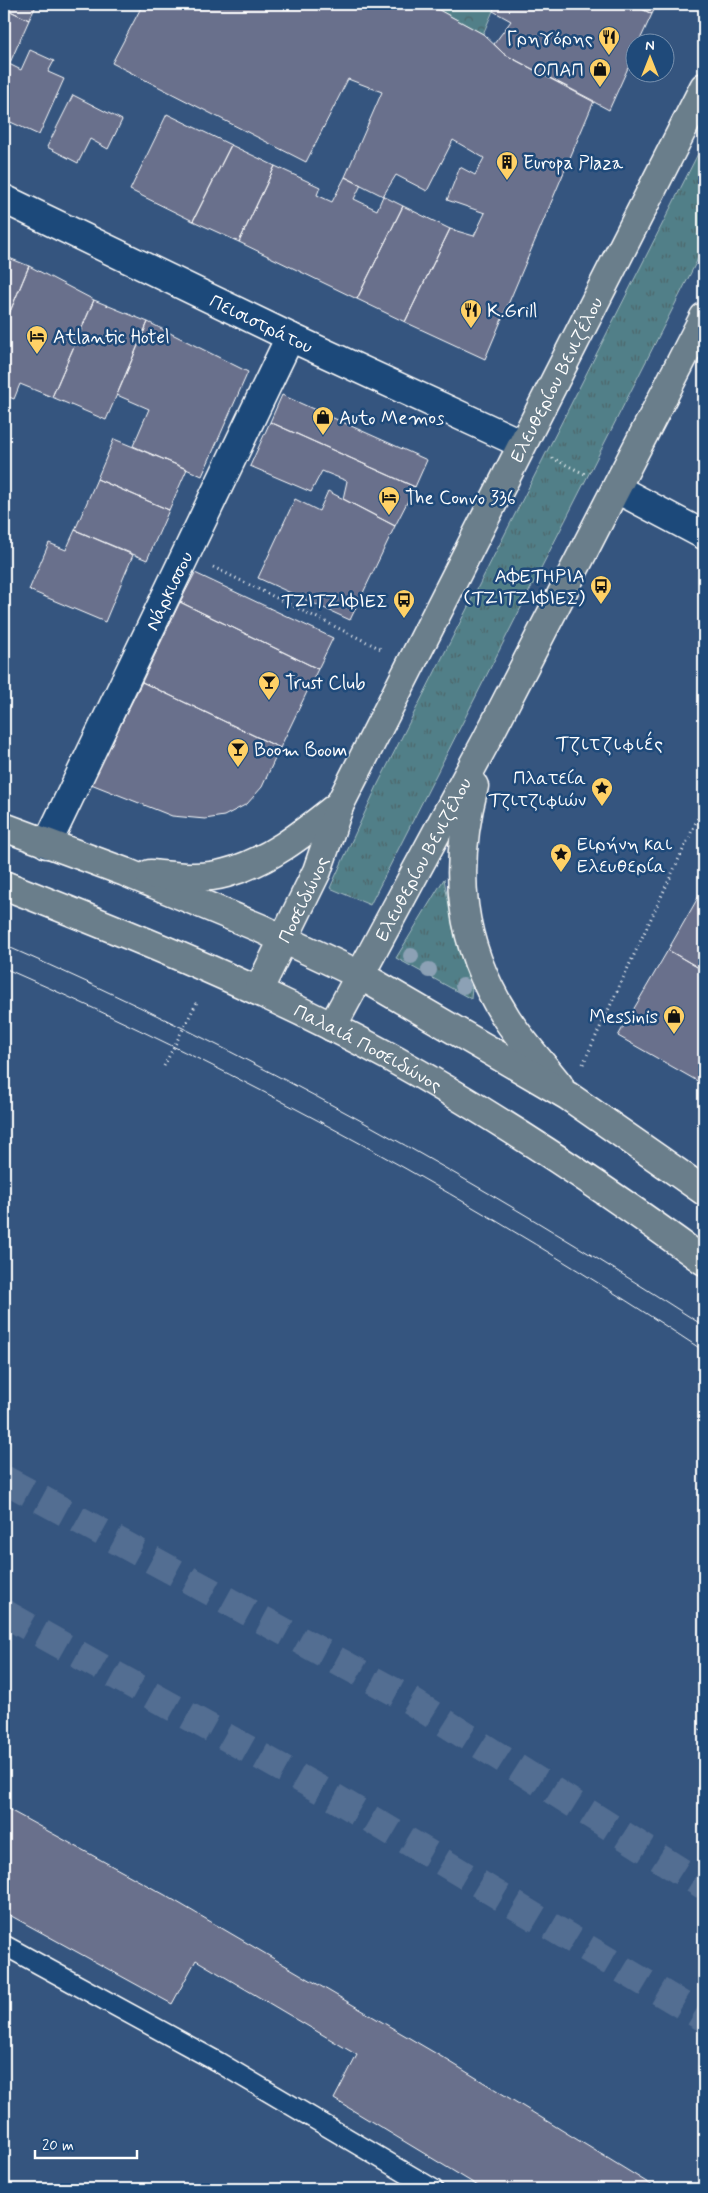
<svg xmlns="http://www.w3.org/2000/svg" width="708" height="2193" font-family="Mynerve,sans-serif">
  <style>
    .grass { fill: url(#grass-tufts); stroke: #a8bfc4 }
    .forest { fill: url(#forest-crowns); stroke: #a8bfc4 }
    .building { fill: #69708c; stroke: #fff }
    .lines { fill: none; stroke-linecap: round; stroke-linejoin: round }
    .trunk-tunnel { stroke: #536e92; stroke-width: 28; stroke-dasharray: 28 14; stroke-linecap: butt }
    .service-casing { stroke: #fff; stroke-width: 22 }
    .minor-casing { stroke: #fff; stroke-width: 31 }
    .primary-casing { stroke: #fff; stroke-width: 31 }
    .path { stroke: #fff; stroke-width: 3; stroke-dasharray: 1 4; stroke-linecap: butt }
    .service { stroke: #1f4a7a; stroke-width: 19 }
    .minor { stroke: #1f4a7a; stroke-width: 28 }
    .primary { stroke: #6b7e8b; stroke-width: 28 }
    .tram { stroke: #fff; stroke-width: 1 }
    .tree { fill: #8ca1b5 }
    .labels { text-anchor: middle; stroke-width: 5; stroke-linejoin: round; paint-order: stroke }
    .poi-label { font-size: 19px; fill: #fff; stroke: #1f4a7a; text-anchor: start }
    .street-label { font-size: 19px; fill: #fff; stroke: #1f4a7a }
    .neighbourhood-label { font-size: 20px; letter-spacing: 1px; fill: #fff; stroke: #1f4a7a }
  </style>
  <defs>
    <pattern id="grass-tufts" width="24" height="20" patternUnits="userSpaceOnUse" patternTransform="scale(1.25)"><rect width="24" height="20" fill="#517f88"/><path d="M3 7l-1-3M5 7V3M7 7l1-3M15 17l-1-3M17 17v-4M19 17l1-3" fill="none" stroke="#4e666a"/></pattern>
    <pattern id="forest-crowns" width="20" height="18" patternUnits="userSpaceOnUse" patternTransform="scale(1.25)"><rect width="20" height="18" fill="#517f88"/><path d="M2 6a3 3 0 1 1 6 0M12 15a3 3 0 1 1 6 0" fill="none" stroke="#4e666a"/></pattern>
  </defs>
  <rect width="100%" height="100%" fill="#35557f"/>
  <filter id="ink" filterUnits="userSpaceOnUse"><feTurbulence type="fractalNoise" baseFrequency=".02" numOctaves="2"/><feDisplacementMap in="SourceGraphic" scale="10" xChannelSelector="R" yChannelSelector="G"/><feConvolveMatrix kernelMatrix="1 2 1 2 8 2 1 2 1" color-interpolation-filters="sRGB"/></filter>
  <g filter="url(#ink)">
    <!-- grass -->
    <path class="grass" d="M 704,142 L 704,247 L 370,905 L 330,888 L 378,784 Z
      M 444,879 L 454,931 L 472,986 L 471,999 L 396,958 Z"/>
    <!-- forest -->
    <path class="forest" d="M 428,4 L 496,4 L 483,34 Z"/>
    <!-- building -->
    <path class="building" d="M 4,4 L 37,4 L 29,20 L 4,8 Z
      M 143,4 L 428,4 L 483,34 L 504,54 L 594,101 L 485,359 L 405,322 L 450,229 L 474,236 L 485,213 L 447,200 L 460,167 L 475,175 L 484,158 L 453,140 L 427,191 L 396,175 L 383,196 L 345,177 L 382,92 L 348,79 L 306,162 L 112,63 Z
      M 496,4 L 632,4 L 652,14 L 639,42 L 636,42 L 636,50 L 609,110 L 504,54 L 494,44 L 511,21 L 493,11 Z
      M 632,4 L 657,4 L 652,14 Z
      M 4,8 L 29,20 L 4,76 Z
      M 30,50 L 54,61 L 48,72 L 64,79 L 39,135 L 4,119 L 4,76 L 9,64 L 21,70 Z
      M 73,95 L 122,120 L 108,149 L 90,139 L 78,163 L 47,147 Z
      M 167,114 L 231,145 L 193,221 L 130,190 Z
      M 231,145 L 275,166 L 239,242 L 193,221 Z
      M 275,166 L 320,187 L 317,195 L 332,202 L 345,177 L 361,185 L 354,199 L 377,210 L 383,196 L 403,206 L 357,299 L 239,242 Z
      M 403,206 L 450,229 L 405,322 L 357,299 Z
      M 4,256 L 29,266 L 4,326 Z
      M 29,266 L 94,300 L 52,397 L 20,384 L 14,399 L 4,395 L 4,326 Z
      M 94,300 L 148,322 L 106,420 L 52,397 Z
      M 148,322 L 248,372 L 202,476 L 133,446 L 149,409 L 117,395 Z
      M 282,395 L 427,460 L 415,487 L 270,422 Z
      M 270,422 L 415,487 L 395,526 L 343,499 L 347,481 L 322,471 L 311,492 L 250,466 Z
      M 114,439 L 187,469 L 169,510 L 97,479 Z
      M 97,479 L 169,510 L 147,560 L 75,530 Z
      M 328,491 L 395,526 L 350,620 L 258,578 L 295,499 L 319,511 Z
      M 75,530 L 133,555 L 105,622 L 29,590 L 49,543 L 66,550 Z
      M 195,573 L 333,638 L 318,669 L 180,602 Z
      M 180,602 L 318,669 L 280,748 L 142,682 Z
      M 142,682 L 280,748 L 262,787 L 247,804 L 224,816 L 205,819 L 172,816 L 91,784 Z
      M 704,885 L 704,900 L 699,896 Z
      M 699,896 L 704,900 L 704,971 L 668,950 Z
      M 668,950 L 704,971 L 704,1078 L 701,1083 L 618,1036 Z
      M 4,1807 L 165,1895 L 447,2060 L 658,2189 L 483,2189 L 334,2099 L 357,2055 L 196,1960 L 172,2004 L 4,1912 Z"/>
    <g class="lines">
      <!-- trunk-tunnel -->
      <path class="trunk-tunnel" d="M 4,1479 L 406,1698 L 704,1886
        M 4,1613 L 337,1799 L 704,2018"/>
      <!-- service casing -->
      <g class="service-casing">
        <path id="service" d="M 4,1945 L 218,2062 L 433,2189"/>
      </g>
      <!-- minor casing -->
      <g class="minor-casing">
        <g id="minor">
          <path id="s1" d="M 4,199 L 290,337 L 522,444"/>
          <path d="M 617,489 L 704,535"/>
          <path id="s2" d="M 47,844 L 290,337"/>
        </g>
      </g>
      <!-- primary casing -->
      <g class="primary-casing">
        <g id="primary">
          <path d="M 474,786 C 452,871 459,944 507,1019 C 522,1042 542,1063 559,1085"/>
          <path d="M 4,827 L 125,872 L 260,928 L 360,975 L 568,1096 L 704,1191"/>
          <path d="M 150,874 C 174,876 202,880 226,873 C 270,861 305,832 340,804"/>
          <path id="s3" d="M 4,885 C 134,936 265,989 388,1056 C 498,1117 603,1187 704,1261"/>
          <path id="s4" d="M 258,991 L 317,871 L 340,804 L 704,87"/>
          <path id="s5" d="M 332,1027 L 486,741 L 704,317"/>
        </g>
      </g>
      <!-- path -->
      <path class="path" d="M 552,458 L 587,475
        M 213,567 L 383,650
        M 583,1064 L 704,805
        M 164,1066 L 198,1000
        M 700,1730 L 704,1725"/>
      <!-- service -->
      <use href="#service" class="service"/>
      <!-- minor -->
      <use href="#minor" class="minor"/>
      <!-- primary -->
      <use href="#primary" class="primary"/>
      <!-- tram -->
      <path class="tram" d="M 4,945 C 248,1051 481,1182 704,1326
        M 4,968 C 247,1074 483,1205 704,1351"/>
    </g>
    <!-- trees -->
    <g class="tree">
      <circle cx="411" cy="956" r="8"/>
      <circle cx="429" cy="970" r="8"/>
      <circle cx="463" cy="986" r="8"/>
    </g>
  </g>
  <!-- icons -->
  <defs>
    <g id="restaurant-pin" transform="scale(1.125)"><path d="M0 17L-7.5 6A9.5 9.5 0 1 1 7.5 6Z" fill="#ffd166" stroke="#1f4a7a"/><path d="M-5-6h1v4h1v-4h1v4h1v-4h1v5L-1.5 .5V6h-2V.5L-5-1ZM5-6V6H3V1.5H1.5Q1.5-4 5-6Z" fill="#111"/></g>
    <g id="shop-pin" transform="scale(1.125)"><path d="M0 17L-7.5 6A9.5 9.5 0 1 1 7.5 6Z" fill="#ffd166" stroke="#1f4a7a"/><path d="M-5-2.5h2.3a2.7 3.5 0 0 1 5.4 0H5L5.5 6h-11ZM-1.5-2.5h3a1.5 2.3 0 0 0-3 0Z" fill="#111"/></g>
    <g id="building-pin" transform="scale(1.125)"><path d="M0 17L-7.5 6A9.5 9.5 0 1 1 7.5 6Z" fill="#ffd166" stroke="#1f4a7a"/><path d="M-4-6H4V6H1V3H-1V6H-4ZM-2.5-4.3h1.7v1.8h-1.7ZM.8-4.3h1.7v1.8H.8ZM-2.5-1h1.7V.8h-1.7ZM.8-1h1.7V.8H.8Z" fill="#111"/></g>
    <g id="hotel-pin" transform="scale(1.125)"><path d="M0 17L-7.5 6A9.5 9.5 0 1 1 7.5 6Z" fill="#ffd166" stroke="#1f4a7a"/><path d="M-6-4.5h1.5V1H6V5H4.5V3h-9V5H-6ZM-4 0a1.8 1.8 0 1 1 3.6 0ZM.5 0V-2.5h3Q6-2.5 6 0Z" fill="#111"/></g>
    <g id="bus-pin" transform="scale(1.125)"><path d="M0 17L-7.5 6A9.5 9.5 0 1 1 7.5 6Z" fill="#ffd166" stroke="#1f4a7a"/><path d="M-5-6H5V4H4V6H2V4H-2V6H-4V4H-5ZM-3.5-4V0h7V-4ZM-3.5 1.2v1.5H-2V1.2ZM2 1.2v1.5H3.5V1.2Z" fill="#111"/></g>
    <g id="bar-pin" transform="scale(1.125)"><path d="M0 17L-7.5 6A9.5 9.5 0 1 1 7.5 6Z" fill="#ffd166" stroke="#1f4a7a"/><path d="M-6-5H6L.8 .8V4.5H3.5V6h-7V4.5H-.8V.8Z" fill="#111"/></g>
    <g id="sight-pin" transform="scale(1.125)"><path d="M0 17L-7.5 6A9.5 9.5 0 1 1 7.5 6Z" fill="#ffd166" stroke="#1f4a7a"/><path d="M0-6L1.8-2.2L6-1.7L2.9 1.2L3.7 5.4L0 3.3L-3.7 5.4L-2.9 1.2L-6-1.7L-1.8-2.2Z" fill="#111"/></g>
  </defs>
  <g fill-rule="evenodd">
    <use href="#restaurant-pin" x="609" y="37"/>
    <use href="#shop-pin" x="600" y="69"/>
    <use href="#building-pin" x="507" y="162"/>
    <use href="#restaurant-pin" x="471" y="310"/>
    <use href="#hotel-pin" x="37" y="336"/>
    <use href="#shop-pin" x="323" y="417"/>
    <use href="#hotel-pin" x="389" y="497"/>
    <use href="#bus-pin" x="601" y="586"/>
    <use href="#bus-pin" x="404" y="600"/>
    <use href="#bar-pin" x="269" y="682"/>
    <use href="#bar-pin" x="238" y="749"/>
    <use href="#sight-pin" x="602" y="788"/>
    <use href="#sight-pin" x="561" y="854"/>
    <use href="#shop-pin" x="674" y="1016"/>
  </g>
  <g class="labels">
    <!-- poi labels -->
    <g class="poi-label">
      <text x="593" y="44" text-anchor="end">Γρηγόρης</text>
      <text x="584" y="76" text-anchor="end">ΟΠΑΠ</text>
      <text x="523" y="169">Europa Plaza</text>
      <text x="487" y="317">K.Grill</text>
      <text x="53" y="343">Atlantic Hotel</text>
      <text x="339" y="424">Auto Memos</text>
      <text x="405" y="504">The Convo 336</text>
      <text x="585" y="582" text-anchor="end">ΑΦΕΤΗΡΙΑ<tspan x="585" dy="22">(ΤΖΙΤΖΙΦΙΕΣ)</tspan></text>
      <text x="388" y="607" text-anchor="end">ΤΖΙΤΖΙΦΙΕΣ</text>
      <text x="285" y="689">Trust Club</text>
      <text x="254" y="756">Boom Boom</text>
      <text x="586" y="784" text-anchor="end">Πλατεία<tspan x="586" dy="22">Τζιτζιφιών</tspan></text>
      <text x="577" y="850">Ειρήνη και<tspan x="577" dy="22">Ελευθερία</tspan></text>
      <text x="658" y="1023" text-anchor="end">Messinis</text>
    </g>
    <!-- street labels -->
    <g class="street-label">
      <text dy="7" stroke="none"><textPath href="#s1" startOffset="286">Πεισιστράτου</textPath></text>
      <text dy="7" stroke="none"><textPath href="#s4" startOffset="681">Ελευθερίου Βενιζέλου</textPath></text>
      <text dy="7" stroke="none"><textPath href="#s2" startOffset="281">Νάρκισσου</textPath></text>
      <text dy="7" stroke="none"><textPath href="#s5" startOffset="191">Ελευθερίου Βενιζέλου</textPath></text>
      <text dy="7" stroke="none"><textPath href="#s4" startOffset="102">Ποσειδώνος</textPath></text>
      <text dy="7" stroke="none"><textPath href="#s3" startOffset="399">Παλαιά Ποσειδώνος</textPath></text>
    </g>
    <!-- neighbourhood labels -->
    <g class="neighbourhood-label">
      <text x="610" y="750">Τζιτζιφιές</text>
    </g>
  </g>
  <!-- margin -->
  <rect width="708" height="2193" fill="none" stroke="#1f4a7a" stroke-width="20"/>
  <rect x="10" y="10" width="688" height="2173" fill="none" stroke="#fff" stroke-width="2" filter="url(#ink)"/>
  <!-- north arrow -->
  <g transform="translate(650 58)"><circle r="24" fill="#1f4a7a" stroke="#7992af"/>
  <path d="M0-4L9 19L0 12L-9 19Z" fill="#ffd166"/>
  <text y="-8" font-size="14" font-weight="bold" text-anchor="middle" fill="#ffffff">N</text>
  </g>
  <!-- scale -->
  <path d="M35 2150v8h102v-8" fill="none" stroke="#ffffff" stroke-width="2.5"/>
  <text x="42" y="2150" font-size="15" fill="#ffffff" stroke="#1f4a7a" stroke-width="4" paint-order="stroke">20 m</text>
</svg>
